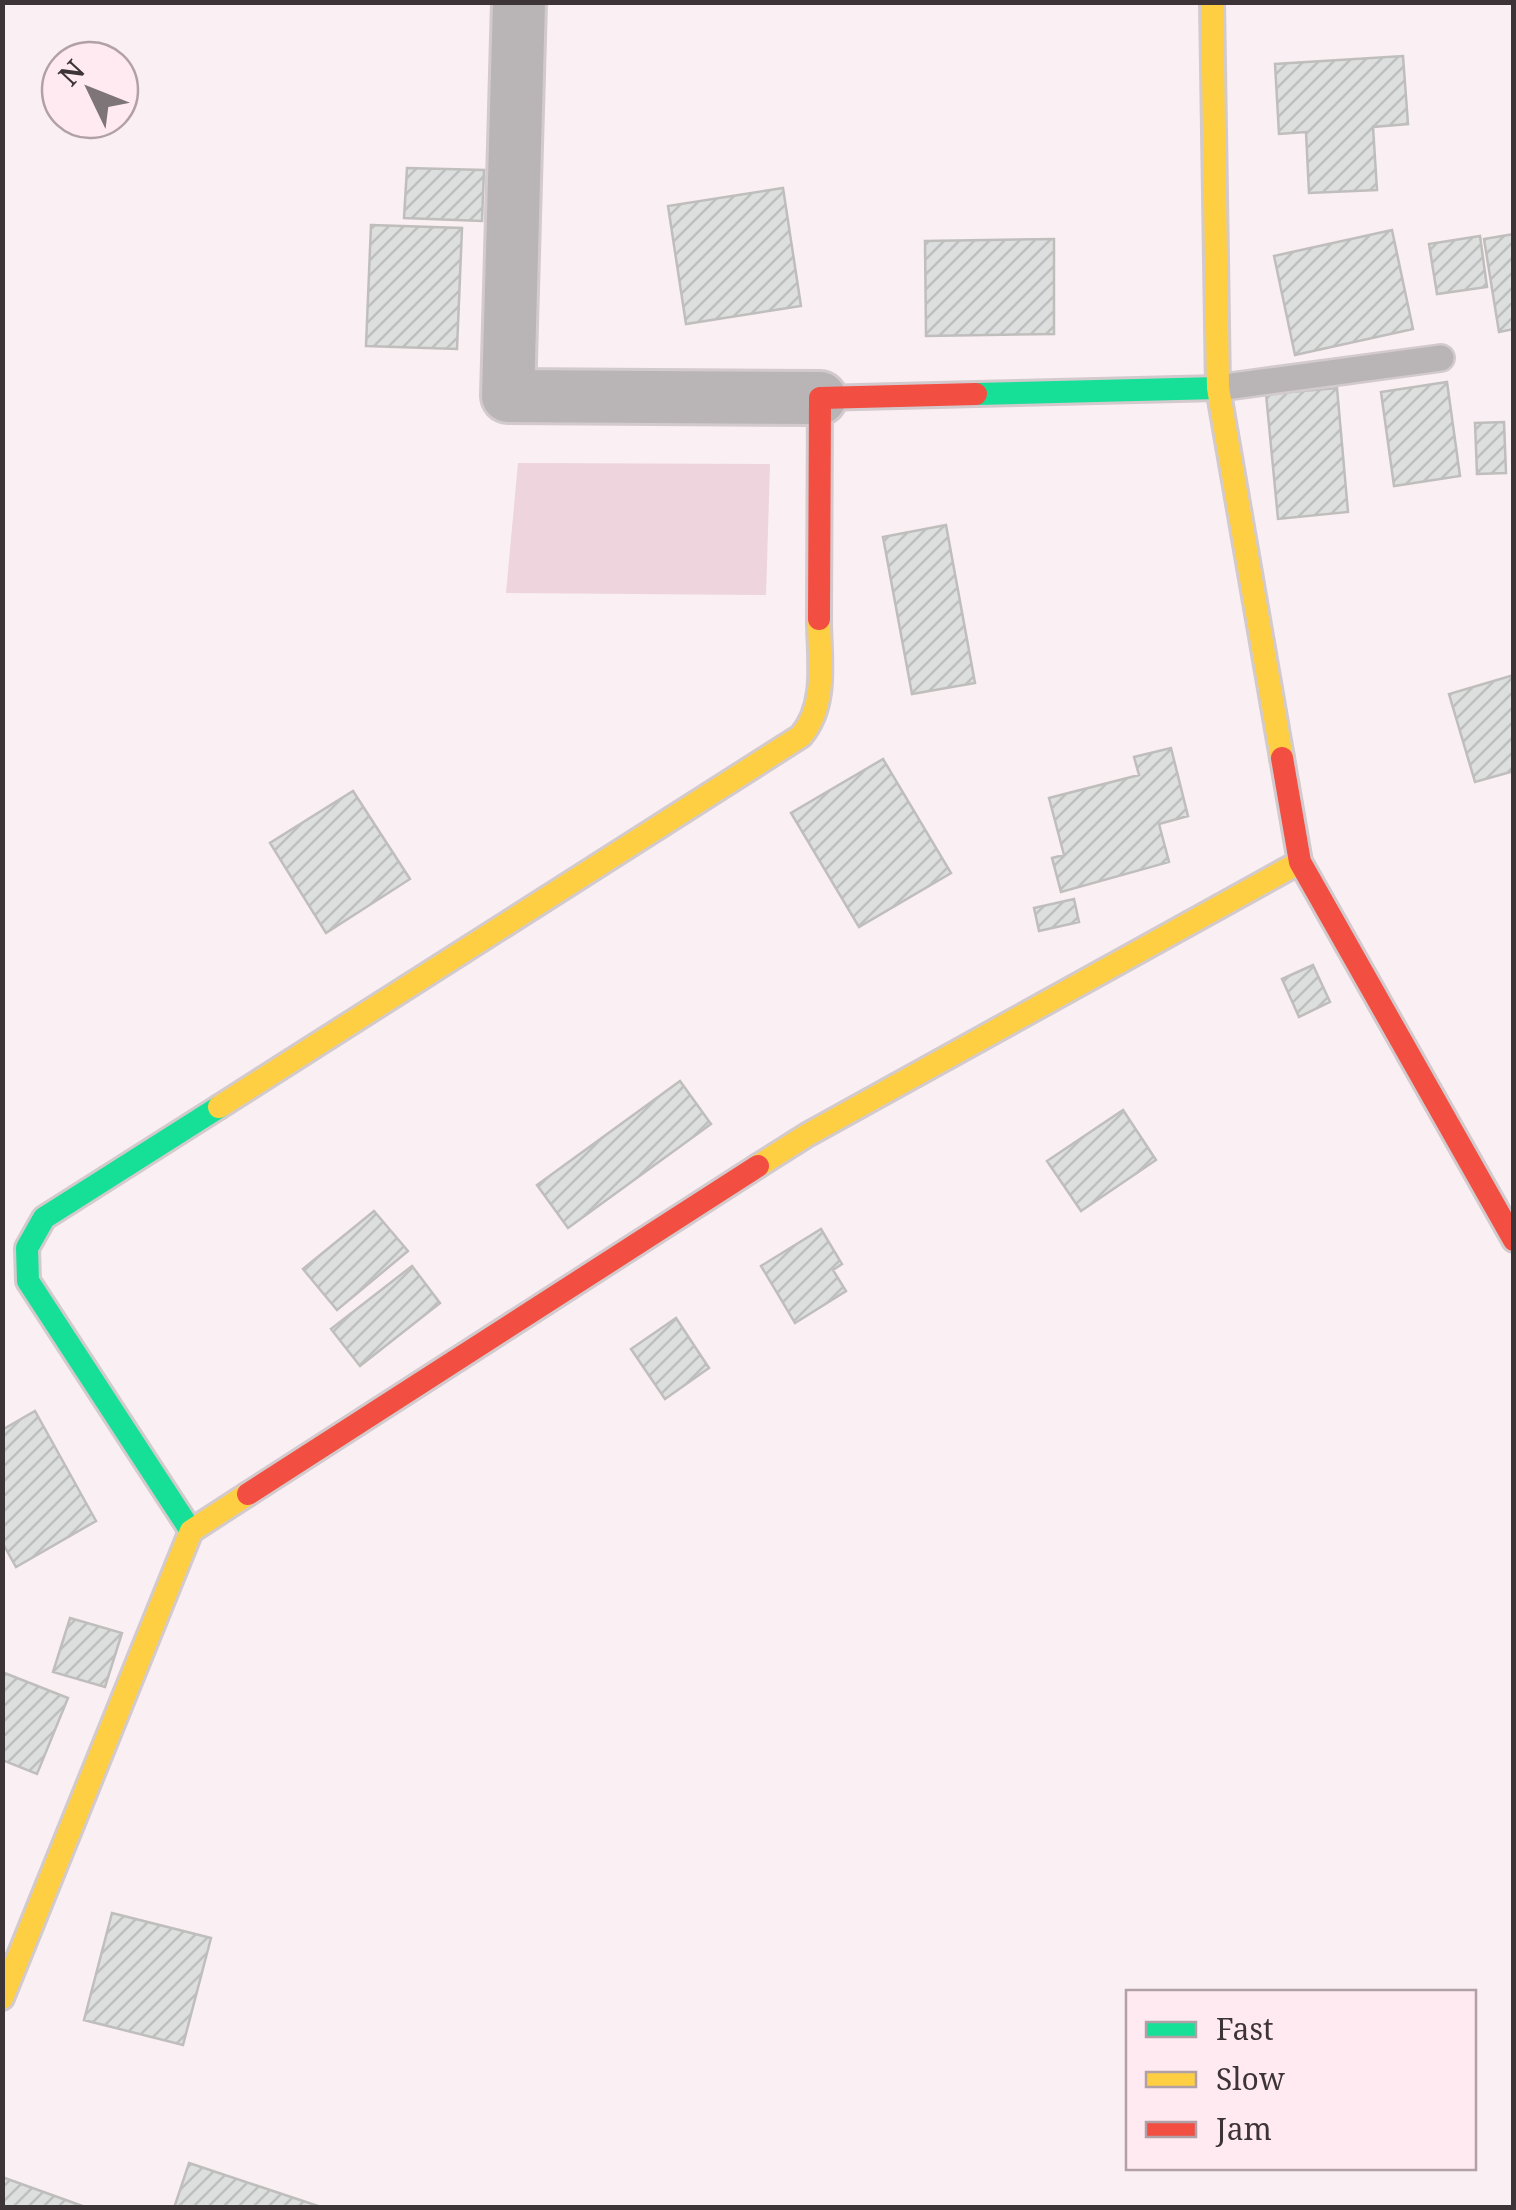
<svg xmlns="http://www.w3.org/2000/svg" width="1516" height="2210" font-family="'Noto Serif',serif">
  <style>
    .grass { fill: #edd4dd }
    .building { fill: url(#building-hatch); stroke: #bfbebd; stroke-width: 2.5 }
    .lines { fill: none; stroke-linecap: round; stroke-linejoin: round }
    .lane-casing { stroke: #d3cacd; stroke-width: 30 }
    .street-casing { stroke: #d3cacd; stroke-width: 58 }
    .fast-casing { stroke: #d3cacd; stroke-width: 28 }
    .slow-casing { stroke: #d3cacd; stroke-width: 28 }
    .jam-casing { stroke: #d3cacd; stroke-width: 28 }
    .lane { stroke: #b9b5b6; stroke-width: 25 }
    .street { stroke: #b9b5b6; stroke-width: 52 }
    .fast { stroke: #16e098; stroke-width: 22 }
    .slow { stroke: #ffcf43; stroke-width: 22 }
    .jam { stroke: #f24e42; stroke-width: 22 }
  </style>
  <defs>
    <pattern id="building-hatch" width="6" height="6" patternUnits="userSpaceOnUse" patternTransform="scale(2.5)"><rect width="6" height="6" fill="#dcdfde"/><path d="M-1 1l2-2M0 6l6-6M5 7l2-2" fill="none" stroke="#bec0bf"/></pattern>
  </defs>
  <rect width="100%" height="100%" fill="#faeff2"/>
  <!-- grass -->
  <path class="grass" d="M 518,463 L 770,464 L 766,595 L 506,593 Z"/>
  <!-- building -->
  <path class="building" d="M 1403,56 L 1408,124 L 1373,127 L 1377,190 L 1309,193 L 1306,132 L 1279,134 L 1275,64 Z
    M 407,168 L 484,170 L 482,221 L 404,218 Z
    M 783,188 L 801,306 L 686,324 L 668,206 Z
    M 371,225 L 462,228 L 457,349 L 366,346 Z
    M 1392,230 L 1413,329 L 1295,355 L 1274,256 Z
    M 1514,234 L 1514,329 L 1499,332 L 1484,239 Z
    M 1480,236 L 1487,287 L 1437,294 L 1429,244 Z
    M 1054,239 L 1054,334 L 926,336 L 925,241 Z
    M 1447,382 L 1460,476 L 1394,486 L 1381,392 Z
    M 1337,388 L 1348,512 L 1278,519 L 1266,394 Z
    M 1504,422 L 1506,473 L 1477,474 L 1475,423 Z
    M 946,525 L 975,683 L 912,694 L 883,537 Z
    M 1514,675 L 1514,771 L 1475,782 L 1449,694 Z
    M 1171,748 L 1188,816 L 1159,824 L 1169,862 L 1061,892 L 1052,858 L 1064,855 L 1049,798 L 1139,775 L 1134,757 Z
    M 883,759 L 951,873 L 859,927 L 791,813 Z
    M 353,791 L 410,879 L 326,933 L 270,843 Z
    M 1074,899 L 1079,922 L 1039,931 L 1034,908 Z
    M 1313,965 L 1330,1002 L 1299,1017 L 1282,979 Z
    M 680,1081 L 711,1124 L 568,1228 L 537,1185 Z
    M 1123,1110 L 1156,1160 L 1081,1211 L 1047,1161 Z
    M 374,1211 L 408,1251 L 337,1310 L 303,1269 Z
    M 821,1229 L 842,1264 L 833,1270 L 846,1291 L 795,1323 L 761,1266 Z
    M 412,1266 L 440,1303 L 360,1366 L 331,1329 Z
    M 676,1318 L 709,1368 L 665,1399 L 631,1349 Z
    M 35,1411 L 96,1521 L 16,1567 L 2,1542 L 2,1430 Z
    M 70,1618 L 122,1633 L 105,1687 L 53,1672 Z
    M 2,1672 L 68,1698 L 37,1774 L 2,1760 Z
    M 112,1913 L 211,1938 L 183,2045 L 84,2020 Z
    M 189,2163 L 324,2208 L 174,2208 Z
    M 2,2177 L 88,2208 L 2,2208 Z"/>
  <g class="lines">
    <!-- lane casing -->
    <g class="lane-casing">
      <path id="lane" d="M 1218,388 L 1441,358"/>
    </g>
    <!-- street casing -->
    <g class="street-casing">
      <path id="street" d="M 519,2 L 508,396 L 820,398"/>
    </g>
    <!-- fast casing -->
    <g class="fast-casing">
      <path id="fast" d="M 976,394 L 1218,388
        M 191,1531 L 28,1281 L 27,1248 L 44,1218 L 219,1107"/>
    </g>
    <!-- slow casing -->
    <g class="slow-casing">
      <path id="slow" d="M 1212,2 L 1218,388 L 1282,758
        M 219,1107 L 801,736 C 828,704 819,659 819,619
        M 758,1166 L 807,1135 L 1300,862
        M 2,1998 L 191,1531 L 248,1494"/>
    </g>
    <!-- jam casing -->
    <g class="jam-casing">
      <path id="jam" d="M 819,619 L 820,398 L 976,394
        M 1282,758 L 1300,862 L 1514,1240
        M 248,1494 L 758,1166"/>
    </g>
    <!-- lane -->
    <use href="#lane" class="lane"/>
    <!-- street -->
    <use href="#street" class="street"/>
    <!-- fast -->
    <use href="#fast" class="fast"/>
    <!-- slow -->
    <use href="#slow" class="slow"/>
    <!-- jam -->
    <use href="#jam" class="jam"/>
  </g>
  <!-- border -->
  <rect width="1516" height="2210" fill="none" stroke="#3c3437" stroke-width="10"/>
  <!-- legend -->
  <rect x="1126" y="1990" width="350" height="180" fill="#ffeaf1" stroke="#b1a1a7" stroke-width="2.5"/>
  <rect x="1146" y="2022" width="50" height="15" fill="#16e098" stroke="#b1a1a7" stroke-width="2.5"/>
  <text x="1216" y="2040" font-size="30" fill="#3c3437">Fast</text>
  <rect x="1146" y="2072" width="50" height="15" fill="#ffcf43" stroke="#b1a1a7" stroke-width="2.5"/>
  <text x="1216" y="2090" font-size="30" fill="#3c3437">Slow</text>
  <rect x="1146" y="2122" width="50" height="15" fill="#f24e42" stroke="#b1a1a7" stroke-width="2.5"/>
  <text x="1216" y="2140" font-size="30" fill="#3c3437">Jam</text>
  <!-- north arrow -->
  <g transform="translate(90 90) rotate(313)"><circle r="48" fill="#ffeaf1" stroke="#b1a1a7" stroke-width="2.5"/>
  <path d="M0-8L18 38L0 25L-18 38Z" fill="#7e7578"/>
  <text y="-15" font-size="28" font-weight="bold" text-anchor="middle" fill="#3c3437">N</text>
  </g>
</svg>
